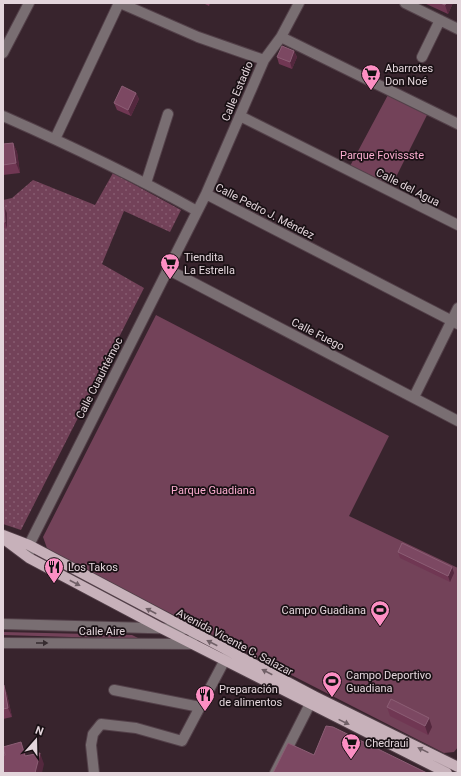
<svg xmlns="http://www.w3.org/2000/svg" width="461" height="776" font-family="Roboto,sans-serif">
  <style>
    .grass { fill: url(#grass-dots) }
    .green { fill: #734259 }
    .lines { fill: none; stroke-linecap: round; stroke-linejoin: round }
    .minor-casing { stroke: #534049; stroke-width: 12 }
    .major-casing { stroke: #534049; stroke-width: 12 }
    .minor { stroke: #796e72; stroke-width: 10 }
    .major { stroke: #c7b1ba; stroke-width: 10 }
    .wall { fill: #703753 }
    .shaded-wall { fill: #54283e }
    .building { fill: #7c4862; stroke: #8c5e75 }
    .oneway { fill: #706067 }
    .oneway2 { fill: #362c30 }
    .labels { text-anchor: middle; stroke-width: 3.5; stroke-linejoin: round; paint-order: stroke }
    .poi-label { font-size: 11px; fill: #e3d5db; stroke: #191014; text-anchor: start }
    .street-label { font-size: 11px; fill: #e3d5db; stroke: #191014 }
    .park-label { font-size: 11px; fill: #fbadd0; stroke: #191014 }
  </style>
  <defs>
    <pattern id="grass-dots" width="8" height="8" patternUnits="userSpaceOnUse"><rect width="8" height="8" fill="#734259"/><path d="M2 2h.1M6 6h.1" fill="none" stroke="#875c70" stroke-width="1.8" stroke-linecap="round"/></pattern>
  </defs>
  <rect width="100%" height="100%" fill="#38242d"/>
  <!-- grass -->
  <path class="grass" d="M 113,173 L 181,210 L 170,232 L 124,211 L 102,264 L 144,288 L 21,530 L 3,524 L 3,200 L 12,198 L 33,180 L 95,205 Z"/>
  <!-- green -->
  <path class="green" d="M 389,93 L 428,113 L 390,189 L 349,168 Z
    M 156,315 L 389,436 L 349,516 L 458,568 L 458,747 L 454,752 L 444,753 L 48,551 L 43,537 Z
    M 3,632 L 132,635 L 140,639 L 3,635 Z"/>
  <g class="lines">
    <!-- minor casing -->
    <g class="minor-casing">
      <path id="minor" d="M 120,3 L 198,37 L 264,60
        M 405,3 L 458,29
        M 281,37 L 458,124
        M 3,53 L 29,3
        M 422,57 L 440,20
        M 3,116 C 69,145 134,176 197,211
        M 240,116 L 458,225
        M 55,139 L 119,3
        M 146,183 L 168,114
        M 206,194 L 458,324
        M 167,269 L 458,421
        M 414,397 L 458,308
        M 29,553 L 29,545 L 206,194 L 264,60 L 281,37 L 299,3
        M 3,624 L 185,629
        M 3,643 L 190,644 L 195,634
        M 114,690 L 200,707
        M 94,773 L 91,745 L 93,734 L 101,724 L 136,728 L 182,741 L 228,654
        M 275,773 L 314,696"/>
    </g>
    <!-- major casing -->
    <g class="major-casing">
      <path id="major" d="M 3,535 L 29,545 L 314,696 L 458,767
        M 5,540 L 29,558 L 161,628 L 447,773"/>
    </g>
    <!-- minor -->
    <use href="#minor" class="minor"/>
    <!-- major -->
    <use href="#major" class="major"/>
  </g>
  <!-- wall -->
  <path class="wall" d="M 203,3 L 210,3 L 209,6 Z
    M 424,3 L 453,3 L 448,14 Z
    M 294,51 L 297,57 L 292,69 L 279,64 L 277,57 Z
    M 136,93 L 139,99 L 131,116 L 117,110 L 114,103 Z
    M 13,143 L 17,152 L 20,173 L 3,175 L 3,144 Z
    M 3,207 L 4,207 L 7,213 L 7,228 L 3,228 Z
    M 398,552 L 452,567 L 454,573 L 450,582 L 400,558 Z
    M 3,685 L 7,694 L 12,717 L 3,719 Z
    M 387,707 L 432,727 L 428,735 L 390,716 Z"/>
  <!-- shaded-wall -->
  <path class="shaded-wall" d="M 446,3 L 453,3 L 448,14 L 445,5 Z
    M 294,51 L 297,57 L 292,69 L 290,62 Z
    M 136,93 L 139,99 L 131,116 L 128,110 Z
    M 13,143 L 17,152 L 20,173 L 16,163 Z
    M 4,207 L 7,213 L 7,228 L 5,222 Z
    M 452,567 L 454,573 L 450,582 L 448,576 Z
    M 4,685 L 7,694 L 12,717 L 8,708 Z
    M 429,718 L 432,727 L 428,735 L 425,726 Z
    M 21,742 L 25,752 L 29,767 L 25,756 Z
    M 40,753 L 44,764 L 42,773 L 35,773 Z"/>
  <!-- building -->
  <path class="building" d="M 440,3 L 446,3 L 445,5 Z
    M 282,46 L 294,51 L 290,62 L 277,57 Z
    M 122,86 L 136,93 L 128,110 L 114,103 Z
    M 13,143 L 16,163 L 3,165 L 3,144 Z
    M 3,207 L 4,207 L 5,222 L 3,222 Z
    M 402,543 L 452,567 L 448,576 L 398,552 Z
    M 3,685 L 4,685 L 8,708 L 3,709 Z
    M 391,699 L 429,718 L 425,726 L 387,707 Z
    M 326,726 L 333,727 L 427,773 L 273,773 L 288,743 L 314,755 Z
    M 21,742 L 25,756 L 40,753 L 35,773 L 3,773 L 3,755 L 5,755 L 3,747 Z"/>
  <!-- one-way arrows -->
  <defs><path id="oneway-solid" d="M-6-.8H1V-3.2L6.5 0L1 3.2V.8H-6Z"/></defs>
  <g class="oneway">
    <use href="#oneway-solid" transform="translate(75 583) rotate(28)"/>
    <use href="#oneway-solid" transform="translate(151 611) rotate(-152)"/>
    <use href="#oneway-solid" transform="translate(212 643) rotate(-153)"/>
    <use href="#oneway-solid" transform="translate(267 672) rotate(-153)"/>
    <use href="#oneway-solid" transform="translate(344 722) rotate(26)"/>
    <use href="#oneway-solid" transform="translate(423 750) rotate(-154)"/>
  </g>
  <use class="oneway2" href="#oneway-solid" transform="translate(42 643)"/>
  <!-- icons -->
  <defs>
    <g id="supermarket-pin" transform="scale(1)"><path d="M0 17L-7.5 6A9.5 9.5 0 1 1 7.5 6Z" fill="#fc8fc3" stroke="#191014"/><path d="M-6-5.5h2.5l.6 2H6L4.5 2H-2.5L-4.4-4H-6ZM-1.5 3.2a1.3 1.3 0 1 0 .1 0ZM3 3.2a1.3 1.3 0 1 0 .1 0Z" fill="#111"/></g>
    <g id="restaurant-pin" transform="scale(1)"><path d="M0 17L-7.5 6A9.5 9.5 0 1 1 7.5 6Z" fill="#fc8fc3" stroke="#191014"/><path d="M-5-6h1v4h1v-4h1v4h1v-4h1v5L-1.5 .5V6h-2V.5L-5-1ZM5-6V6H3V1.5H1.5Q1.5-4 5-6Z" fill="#111"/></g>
    <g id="stadium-pin" transform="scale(1)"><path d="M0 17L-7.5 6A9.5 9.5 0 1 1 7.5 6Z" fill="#fc8fc3" stroke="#191014"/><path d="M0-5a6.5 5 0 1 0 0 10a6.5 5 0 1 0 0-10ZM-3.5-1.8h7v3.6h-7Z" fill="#111"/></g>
  </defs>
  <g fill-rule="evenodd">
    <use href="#supermarket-pin" x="371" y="74"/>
    <use href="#supermarket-pin" x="170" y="263"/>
    <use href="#restaurant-pin" x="54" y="567"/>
    <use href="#stadium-pin" x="380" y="610"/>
    <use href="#stadium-pin" x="332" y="681"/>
    <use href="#restaurant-pin" x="205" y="695"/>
    <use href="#supermarket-pin" x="351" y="743"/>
  </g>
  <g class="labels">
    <!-- poi labels -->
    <g class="poi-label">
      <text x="385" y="72">Abarrotes<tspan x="385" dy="13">Don Noé</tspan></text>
      <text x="184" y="261">Tiendita<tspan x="184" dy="13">La Estrella</tspan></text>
      <text x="68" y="571">Los Takos</text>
      <text x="366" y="614" text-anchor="end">Campo Guadiana</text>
      <text x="346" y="679">Campo Deportivo<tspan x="346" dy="13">Guadiana</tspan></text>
      <text x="219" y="693">Preparación<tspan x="219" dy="13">de alimentos</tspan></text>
      <text x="365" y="747">Chedraui</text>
    </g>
    <!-- street labels -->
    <g class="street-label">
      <text transform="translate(237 91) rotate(-67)" y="4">Calle Estadio</text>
      <text transform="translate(408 187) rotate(27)" y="4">Calle del Agua</text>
      <text transform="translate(265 211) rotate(27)" y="4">Calle Pedro J. Méndez</text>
      <text transform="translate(318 334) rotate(27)" y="4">Calle Fuego</text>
      <text transform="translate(99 378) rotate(-63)" y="4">Calle Cuauhtémoc</text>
      <text x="102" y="635">Calle Aire</text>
      <text transform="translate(235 642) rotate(28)" y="4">Avenida Vicente C. Salazar</text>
    </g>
    <!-- park labels -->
    <g class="park-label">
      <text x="382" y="159">Parque Fovissste</text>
      <text x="213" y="494">Parque Guadiana</text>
    </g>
  </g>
  <!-- border -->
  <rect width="461" height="776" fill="none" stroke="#e3d5db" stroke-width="8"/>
  <!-- north arrow -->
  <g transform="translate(36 740) rotate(20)" stroke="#191014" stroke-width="3" paint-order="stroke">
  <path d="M0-3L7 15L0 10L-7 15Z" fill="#e3d5db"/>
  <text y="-6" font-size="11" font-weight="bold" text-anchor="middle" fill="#e3d5db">N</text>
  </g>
</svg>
